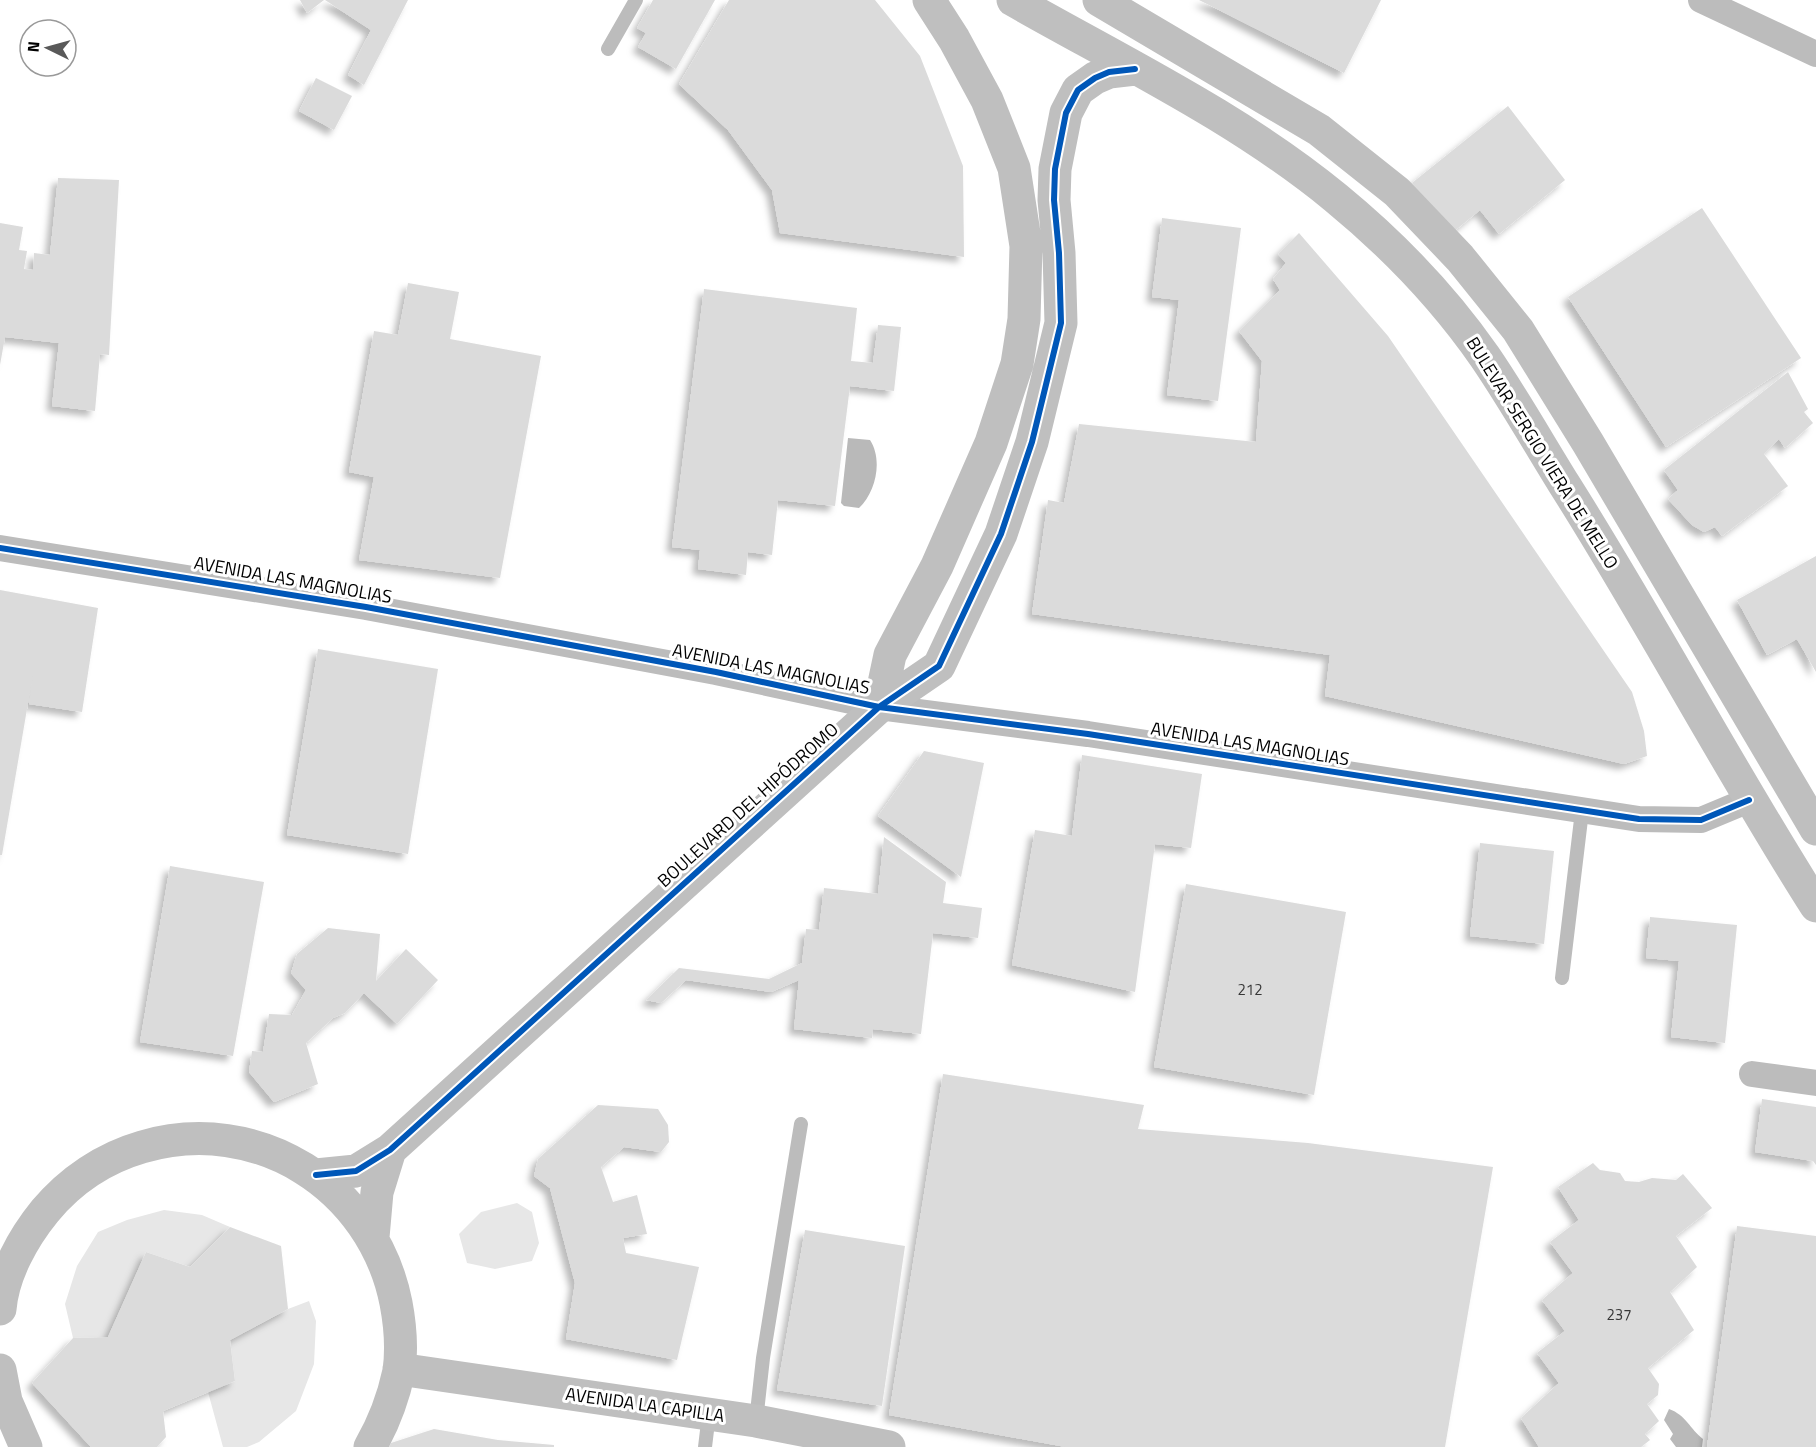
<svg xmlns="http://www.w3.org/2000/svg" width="1816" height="1447" font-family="'Titillium Web',sans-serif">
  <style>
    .green { fill: #e7e7e7 }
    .water { fill: #b9b9b9 }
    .building { fill: #dbdbdb; filter: url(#shadow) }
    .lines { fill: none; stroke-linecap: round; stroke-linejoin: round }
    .lane { stroke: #bcbcbc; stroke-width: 14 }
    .street { stroke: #bcbcbc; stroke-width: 26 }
    .secondary { stroke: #bfbfbf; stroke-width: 33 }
    .cycleway-casing { stroke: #fff; stroke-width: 10 }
    .cycleway { stroke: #0057b8; stroke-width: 6 }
    .labels { text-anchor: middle; stroke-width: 6; stroke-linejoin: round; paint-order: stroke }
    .number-label { font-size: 15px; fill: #373737 }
    .street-label { font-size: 18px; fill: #000; stroke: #fff }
  </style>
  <defs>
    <filter id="shadow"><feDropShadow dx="-5.5" dy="5.5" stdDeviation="3" flood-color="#0004"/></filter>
  </defs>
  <rect width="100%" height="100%" fill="#fff"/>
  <!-- green -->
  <path class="green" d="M 517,1203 L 532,1212 L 539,1243 L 532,1261 L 495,1269 L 467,1263 L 459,1234 L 481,1212 Z
    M 164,1210 L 202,1215 L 230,1227 L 190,1267 L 146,1252 L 108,1337 L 73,1338 L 65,1304 L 77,1266 L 98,1232 L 127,1220 Z
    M 309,1301 L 316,1321 L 314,1364 L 296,1411 L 259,1442 L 247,1447 L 223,1447 L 208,1392 L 235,1381 L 230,1340 L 288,1309 Z"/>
  <!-- water -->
  <path class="water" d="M 848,438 L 870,440 C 883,460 876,492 859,508 L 844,506 L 841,503 Z
    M 1669,1409 C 1686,1415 1690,1429 1703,1439 L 1702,1447 L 1676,1447 L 1670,1439 L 1673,1434 L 1664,1420 Z"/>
  <!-- building -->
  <path class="building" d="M 300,0 L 324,0 L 307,13 Z
    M 325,0 L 408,0 L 364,85 L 348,75 L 371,30 Z
    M 653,0 L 715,0 L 676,69 L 638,47 L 646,33 L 637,28 Z
    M 729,0 L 875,0 L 920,56 L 963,166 L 964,257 L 780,233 L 772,190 L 728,130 L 679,84 Z
    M 1199,0 L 1381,0 L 1344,73 Z
    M 316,78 L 352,96 L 334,130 L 299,111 Z
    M 1508,106 L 1565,180 L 1499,234 L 1480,210 L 1452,233 L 1412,183 Z
    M 58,178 L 119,180 L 109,355 L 100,354 L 95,411 L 52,406 L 59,343 L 5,337 L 0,365 L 0,223 L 23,227 L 19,250 L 27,251 L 24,269 L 33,270 L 34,253 L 50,255 Z
    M 1702,208 L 1801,358 L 1666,447 L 1568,297 Z
    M 1162,218 L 1241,228 L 1218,401 L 1167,395 L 1179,300 L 1152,297 Z
    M 1299,233 L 1388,336 L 1632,692 L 1644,731 L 1647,756 L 1624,764 L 1325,696 L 1330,655 L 1032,614 L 1048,500 L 1064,503 L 1079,424 L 1256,442 L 1262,361 L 1239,331 L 1280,290 L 1273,279 L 1286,263 L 1278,254 Z
    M 408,283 L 459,292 L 450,339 L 541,356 L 500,578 L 359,560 L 374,477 L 349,472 L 374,331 L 398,335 Z
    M 704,289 L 857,308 L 851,361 L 873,363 L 878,325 L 901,327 L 894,391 L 850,386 L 835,506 L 778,500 L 772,555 L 748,552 L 746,575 L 698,569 L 700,550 L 672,547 Z
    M 1788,372 L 1808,409 L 1804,412 L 1813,423 L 1785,448 L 1779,439 L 1764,454 L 1788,486 L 1722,536 L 1715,527 L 1704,532 L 1692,525 L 1668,499 L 1678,490 L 1664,470 Z
    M 1816,556 L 1816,672 L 1797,639 L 1767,655 L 1737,600 Z
    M 0,590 L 98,608 L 82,712 L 29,704 L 33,674 L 2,855 L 0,855 Z
    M 318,649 L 438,669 L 408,854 L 287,835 Z
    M 924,751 L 984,763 L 961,877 L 878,816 Z
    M 1082,755 L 1202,774 L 1191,848 L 1155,844 L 1135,992 L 1012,965 L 1035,830 L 1072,836 Z
    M 884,837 L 946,882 L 943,903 L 982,908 L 978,938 L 933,933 L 921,1034 L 873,1029 L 872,1038 L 794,1029 L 799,980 L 771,992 L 686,980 L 661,1003 L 646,1000 L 679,968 L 769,979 L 802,963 L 806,929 L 819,930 L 824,888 L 878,894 Z
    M 1480,843 L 1554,851 L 1544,944 L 1470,936 Z
    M 170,866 L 264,882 L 233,1056 L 140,1042 Z
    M 1186,884 L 1346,912 L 1314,1095 L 1154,1067 Z
    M 1650,917 L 1737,925 L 1725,1043 L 1671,1037 L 1679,961 L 1646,958 Z
    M 328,928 L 380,934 L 376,981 L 406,949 L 438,980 L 397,1024 L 364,993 L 345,1013 L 333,1018 L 306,1043 L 318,1084 L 274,1102 L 249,1072 L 252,1051 L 263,1052 L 269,1014 L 292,1015 L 306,990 L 291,973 L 297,954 Z
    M 943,1074 L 1144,1105 L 1138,1129 L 1308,1143 L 1493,1167 L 1445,1447 L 1066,1447 L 889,1415 Z
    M 1762,1099 L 1816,1107 L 1816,1165 L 1813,1161 L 1755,1152 Z
    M 598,1105 L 658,1109 L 668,1125 L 669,1142 L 661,1152 L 624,1147 L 601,1167 L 613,1202 L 637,1195 L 647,1234 L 623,1238 L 626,1253 L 699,1267 L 677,1360 L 566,1339 L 575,1283 L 550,1188 L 534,1176 L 538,1159 Z
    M 1593,1163 L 1600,1170 L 1620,1173 L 1625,1181 L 1639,1182 L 1652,1178 L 1676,1180 L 1683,1174 L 1712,1208 L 1676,1236 L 1697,1267 L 1670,1292 L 1694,1330 L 1648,1368 L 1659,1384 L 1658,1395 L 1647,1404 L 1659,1421 L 1645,1434 L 1650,1440 L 1641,1447 L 1539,1447 L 1521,1418 L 1559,1383 L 1537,1353 L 1565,1331 L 1542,1300 L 1573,1273 L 1550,1242 L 1579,1220 L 1558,1187 Z
    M 1737,1226 L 1816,1236 L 1816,1447 L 1707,1447 Z
    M 230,1227 L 281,1246 L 288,1309 L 230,1340 L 235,1381 L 163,1411 L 166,1437 L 157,1447 L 91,1447 L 32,1383 L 73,1338 L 108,1337 L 146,1252 L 190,1267 Z
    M 805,1230 L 905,1246 L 882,1406 L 777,1390 Z
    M 434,1429 L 498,1440 L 554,1445 L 554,1447 L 389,1447 L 391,1443 Z"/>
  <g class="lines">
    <!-- lane -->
    <path class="lane" d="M 608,49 L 636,0
      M 1562,978 L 1582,811
      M 756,1421 L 763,1358 L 801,1124
      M 705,1447 L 709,1414"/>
    <!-- street -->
    <path class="street" d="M 1701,0 L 1816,54
      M 0,548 L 366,607 L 716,672 L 879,707 L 1088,734 L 1639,819 L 1701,820 L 1749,800
      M 1752,1074 L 1816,1083"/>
    <!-- secondary -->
    <path class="secondary" d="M 1013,0 C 1122,62 1239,118 1336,198 C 1392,244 1444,298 1485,357 C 1513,398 1538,442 1564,484 C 1652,623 1728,768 1816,906
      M 1099,0 L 1319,130 L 1397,192 L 1460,258 L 1518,330 L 1588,443 L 1816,829
      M 879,707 L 890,655 L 937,566 L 991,443 L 1017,364 L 1024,319 L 1026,246 L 1014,168 L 987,100 L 954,39 L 929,0
      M 316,1175 L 356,1171 L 390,1150 L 879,707 L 939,666 L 1001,534 L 1032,442 L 1061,323 L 1059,253 L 1054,200 L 1055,169 L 1066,113 L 1078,90 L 1095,78 L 1109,72 L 1135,69
      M 373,1237 L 377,1192 L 390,1150
      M 0,1309 C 3,1274 23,1238 45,1211 C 70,1181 104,1158 142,1147 C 257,1113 373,1186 396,1303 C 400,1324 402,1349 399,1371 C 393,1399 384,1423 370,1447
      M 399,1369 L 756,1421 L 889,1447
      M 0,1370 L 6,1401 L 26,1447"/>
    <!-- cycleway casing -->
    <g class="cycleway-casing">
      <path id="cycleway" d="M 0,548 L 366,607 L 716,672 L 879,707 L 1088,734 L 1639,819 L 1701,820 L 1749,800
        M 316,1175 L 356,1171 L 390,1150 L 879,707 L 939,666 L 1001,534 L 1032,442 L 1061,323 L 1059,253 L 1054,200 L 1055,169 L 1066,113 L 1078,90 L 1095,78 L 1109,72 L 1135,69"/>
    </g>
    <!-- cycleway -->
    <use href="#cycleway" class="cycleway"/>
  </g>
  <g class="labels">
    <!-- number labels -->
    <g class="number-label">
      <text x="1250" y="995">212</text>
      <text x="1619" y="1320">237</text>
    </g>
    <!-- street labels -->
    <g class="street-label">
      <text transform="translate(1542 453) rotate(58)" y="6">BULEVAR SERGIO VIERA DE MELLO</text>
      <text transform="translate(293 580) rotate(10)" y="6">AVENIDA LAS MAGNOLIAS</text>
      <text transform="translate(771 669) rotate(11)" y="6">AVENIDA LAS MAGNOLIAS</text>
      <text transform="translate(1250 744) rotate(9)" y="6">AVENIDA LAS MAGNOLIAS</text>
      <text transform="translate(748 805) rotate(-42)" y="6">BOULEVARD DEL HIPÓDROMO</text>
      <text transform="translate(645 1405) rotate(8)" y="6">AVENIDA LA CAPILLA</text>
    </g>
  </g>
  <!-- north arrow -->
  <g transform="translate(48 48) rotate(275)"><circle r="28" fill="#ffffff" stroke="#999999" stroke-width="1.5"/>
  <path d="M0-4.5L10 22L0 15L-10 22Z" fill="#595959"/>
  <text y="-9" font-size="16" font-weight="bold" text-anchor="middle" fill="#000000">N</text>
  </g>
</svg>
